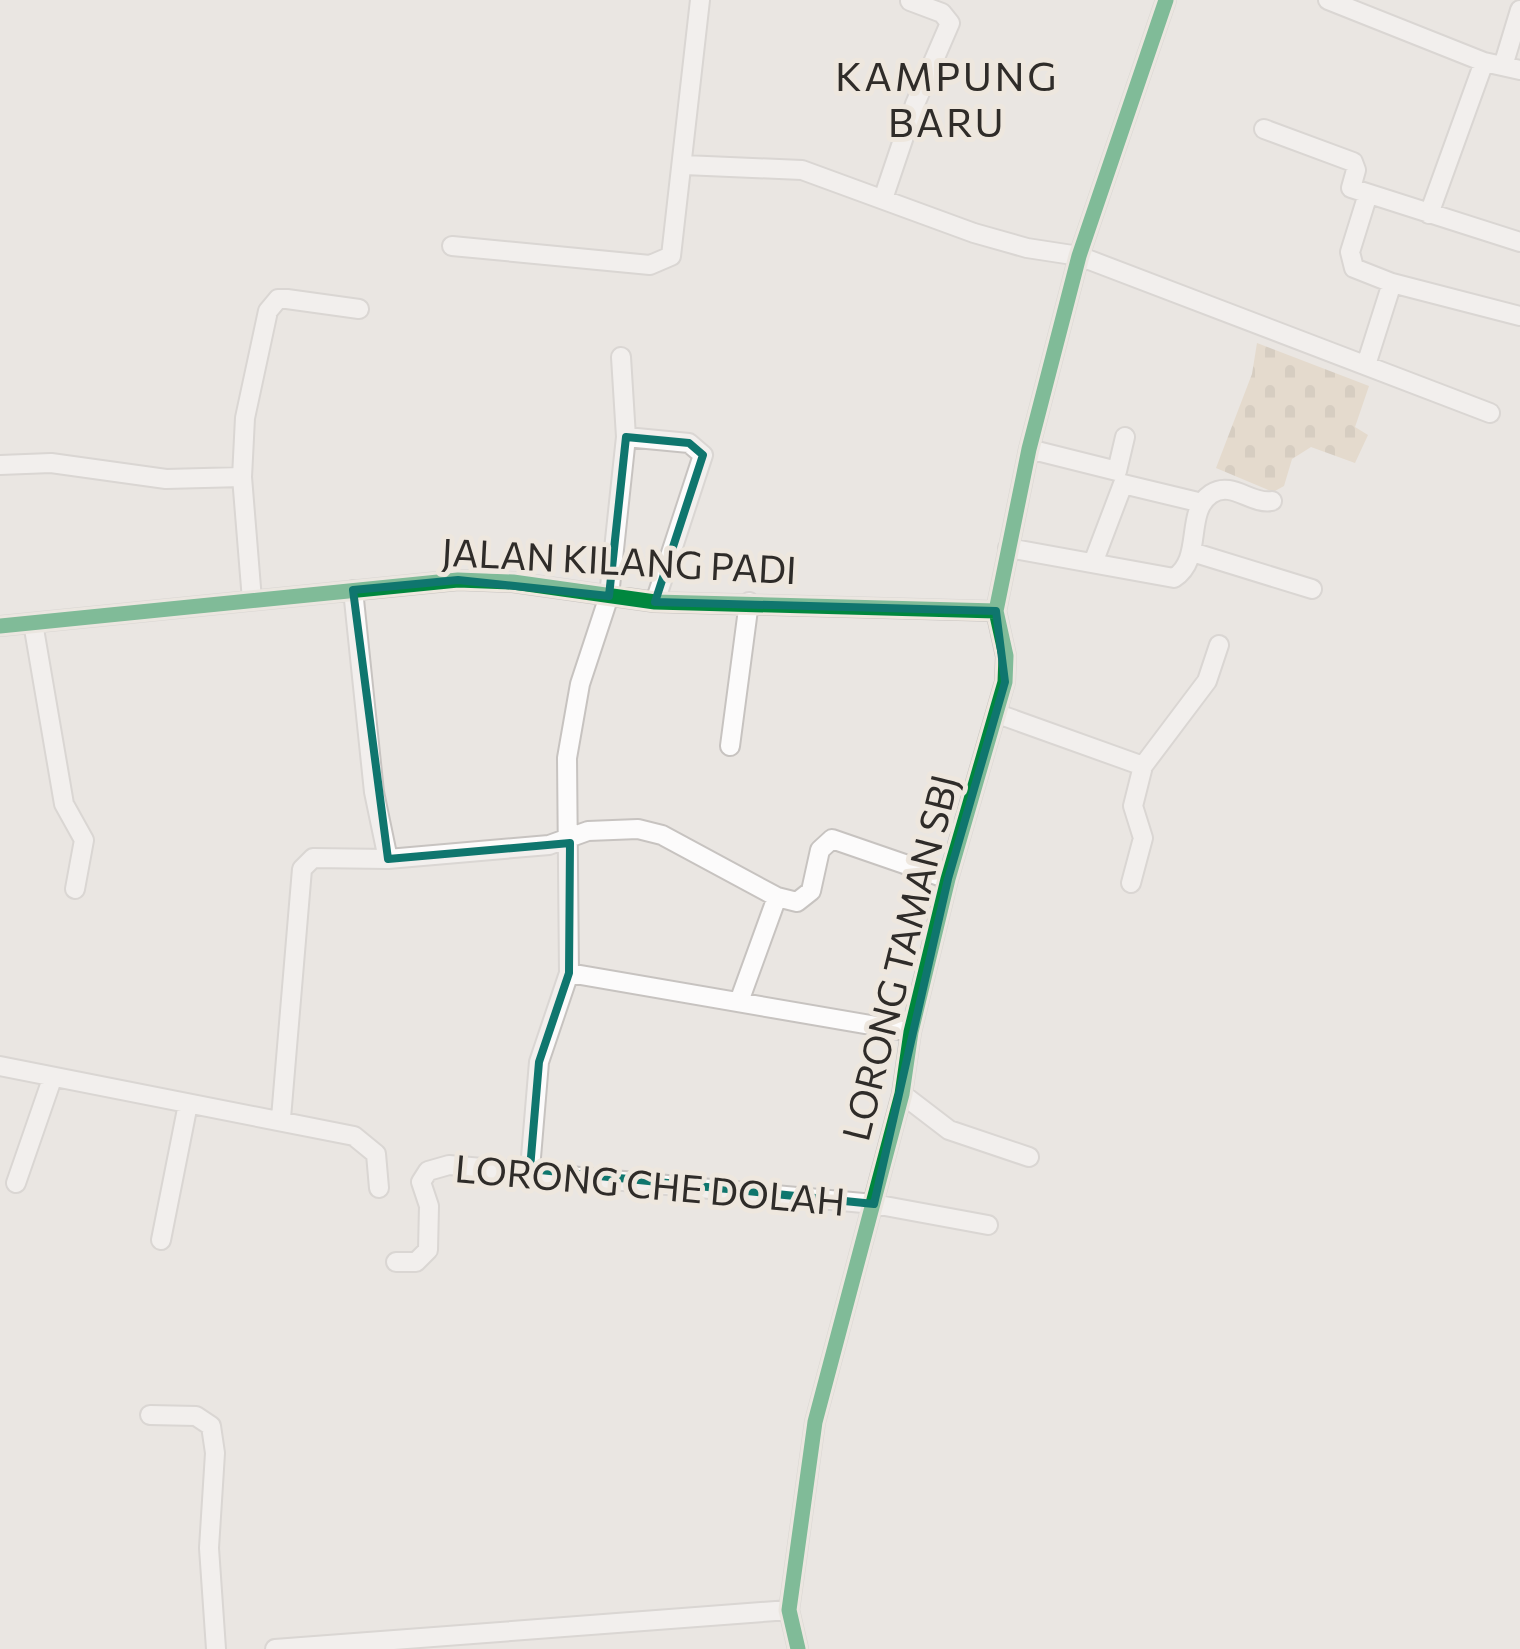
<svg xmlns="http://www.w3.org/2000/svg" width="1520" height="1649" font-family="Commissioner,sans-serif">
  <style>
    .cemetery { fill: url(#cemetery-stones) }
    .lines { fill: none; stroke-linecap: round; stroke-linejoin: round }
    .street-casing { stroke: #c7c3c0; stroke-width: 22 }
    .street { stroke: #fcfbfb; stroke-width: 18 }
    .cycleway-casing { stroke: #eee7de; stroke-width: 21 }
    .cycleway { stroke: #00873e; stroke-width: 15 }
    .marked { fill: none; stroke: #0f766e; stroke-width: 8; stroke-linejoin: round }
    .labels { text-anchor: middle; stroke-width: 10; stroke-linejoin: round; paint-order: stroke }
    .street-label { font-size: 38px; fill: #2f2c29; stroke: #eee7de }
    .neighbourhood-label { font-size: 40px; letter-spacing: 2.5px; fill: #2f2c29; stroke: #eee7de }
  </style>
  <defs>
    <pattern id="cemetery-stones" width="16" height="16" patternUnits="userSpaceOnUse" patternTransform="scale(2.5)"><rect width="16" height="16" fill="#deccb3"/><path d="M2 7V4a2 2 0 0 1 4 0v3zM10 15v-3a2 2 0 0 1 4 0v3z" fill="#bfaf9a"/></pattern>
  </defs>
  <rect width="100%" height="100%" fill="#eae6e2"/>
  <!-- cemetery -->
  <path class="cemetery" d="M 1257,343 L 1369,386 L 1355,427 L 1368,435 L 1355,463 L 1311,447 L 1292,459 L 1284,486 L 1273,492 L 1216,468 L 1252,374 Z"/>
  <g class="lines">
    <!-- street casing -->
    <g class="street-casing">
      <path id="street" d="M 1328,0 L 1484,62 L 1520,70
        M 1503,66 L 1520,10
        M 1264,129 L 1353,162 L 1356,170 L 1351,188 L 1520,242
        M 684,165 L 802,170 L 974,233 L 1027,248 L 1079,256 L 1490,413
        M 1368,194 L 1350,252 L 1354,268 L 1392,283 L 1520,316
        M 883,199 L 915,104 L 950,23 L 942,13 L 910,1
        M 1429,214 L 1484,62
        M 452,246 L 650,265 L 671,256 L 700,0
        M 621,357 L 626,437 L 609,596 L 580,684 L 567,758 L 569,973 L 911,1032
        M 1366,365 L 1392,283
        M 626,437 L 689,443 L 703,455 L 655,602
        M 1029,449 L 1117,471 L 1125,437
        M 0,465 L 51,463 L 166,479 L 242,477
        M 1008,548 L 1174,578 C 1204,559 1184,512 1211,494 C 1232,480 1251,505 1272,501
        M 1192,552 L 1312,589
        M 1093,563 L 1123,484 L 1202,503
        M 353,590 L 374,792 L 388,859
        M 252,600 L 242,477 L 245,418 L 268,311 L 278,299 L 287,299 L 359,309
        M 33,623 L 64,804 L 84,840 L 75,889
        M 0,626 L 458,580 L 513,582 L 655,602 L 996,611
        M 998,714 L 1143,766
        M 730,746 L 749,602
        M 1131,883 L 1143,838 L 1133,806 L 1143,766 L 1207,681 L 1219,645
        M 740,999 L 777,897
        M 0,1066 L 354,1136 L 376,1154 L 379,1188
        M 902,1094 L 949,1130 L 1029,1157
        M 281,1118 L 302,869 L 313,858 L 388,859 L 549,845 L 588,831 L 638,829 L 662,835 L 777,897 L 797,902 L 811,891 L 820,850 L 832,839 L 948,879
        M 530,1169 L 539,1062 L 569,973
        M 16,1183 L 52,1079
        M 161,1240 L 188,1104
        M 396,1262 L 416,1262 L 428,1250 L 429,1206 L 421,1182 L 428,1171 L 449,1165 L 874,1204 L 988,1225
        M 150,1415 L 196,1416 L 211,1426 L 215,1453 L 209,1548 L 216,1649
        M 275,1649 L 789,1610
        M 798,1649 L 789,1610 L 815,1422 L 902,1094 L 911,1032 L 948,879 L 1005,682 L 1006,656 L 996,611 L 1029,449 L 1079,256 L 1166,0"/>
    </g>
    <!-- street -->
    <use href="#street" class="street"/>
    <!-- cycleway casing -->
    <g class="cycleway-casing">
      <path id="cycleway" d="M 0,626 L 458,580 L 513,582 L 655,602 L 996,611
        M 798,1649 L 789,1610 L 815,1422 L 902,1094 L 911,1032 L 948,879 L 1005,682 L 1006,656 L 996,611 L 1029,449 L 1079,256 L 1166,0"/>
    </g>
    <!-- cycleway -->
    <use href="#cycleway" class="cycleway"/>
  </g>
  <!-- marked area -->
  <path d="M0 0H1520V1649H0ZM 626,437 L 689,443 L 703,455 L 655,602 L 996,611 L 1005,682 L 948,879 L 874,1204 L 530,1169 L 539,1062 L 569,973 L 570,843 L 388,859 L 353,590 L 458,580 L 609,596 Z" fill="#eae6e2" fill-opacity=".55" fill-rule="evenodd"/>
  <path class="marked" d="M 626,437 L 689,443 L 703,455 L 655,602 L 996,611 L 1005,682 L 948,879 L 874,1204 L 530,1169 L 539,1062 L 569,973 L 570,843 L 388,859 L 353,590 L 458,580 L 609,596 Z"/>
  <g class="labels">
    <!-- street labels -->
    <g class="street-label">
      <text transform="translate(619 562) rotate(3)" y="13">JALAN KILANG PADI</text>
      <text transform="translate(901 958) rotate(-76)" y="13">LORONG TAMAN SBJ</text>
      <text transform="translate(650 1186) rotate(5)" y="13">LORONG CHE DOLAH</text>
    </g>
    <!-- neighbourhood labels -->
    <g class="neighbourhood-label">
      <text x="947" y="91">KAMPUNG<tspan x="947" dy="46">BARU</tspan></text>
    </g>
  </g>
</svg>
